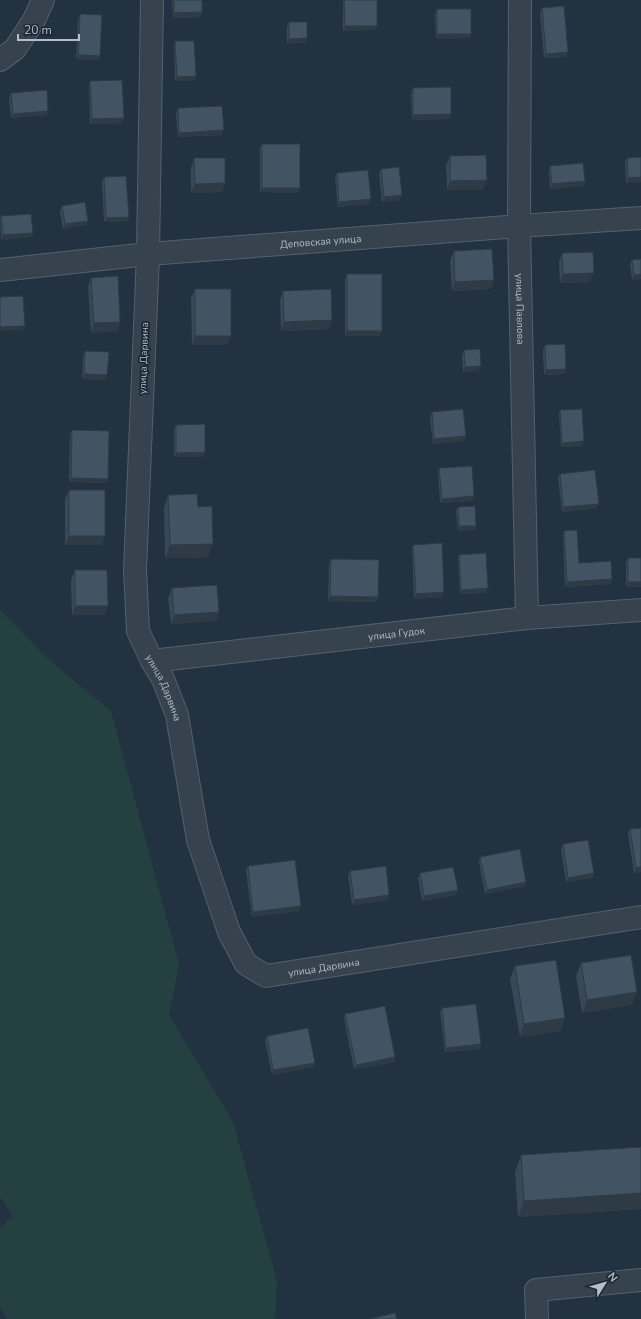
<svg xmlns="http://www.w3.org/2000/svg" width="641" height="1319" font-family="'Nunito Sans',sans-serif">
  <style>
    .green { fill: #244041 }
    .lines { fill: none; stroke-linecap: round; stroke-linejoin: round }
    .minor-casing { stroke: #54616d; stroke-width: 24 }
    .minor { stroke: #36434f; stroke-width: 22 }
    .wall { fill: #394856 }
    .shaded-wall { fill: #2e3b46 }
    .building { fill: #425464; stroke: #2e3b46 }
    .labels { text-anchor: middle; stroke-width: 3.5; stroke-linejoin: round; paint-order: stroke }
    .street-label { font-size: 10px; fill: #b2beca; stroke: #1b2834 }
  </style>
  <rect width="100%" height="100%" fill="#223240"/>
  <!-- green -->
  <path class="green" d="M 0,610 L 47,658 L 111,711 L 179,964 L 169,1015 L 233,1122 L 277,1281 L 275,1319 L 7,1319 L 0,1307 L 0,1228 L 13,1216 L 0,1197 Z"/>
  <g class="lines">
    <!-- minor casing -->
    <g class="minor-casing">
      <g id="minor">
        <path id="s1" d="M 152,0 L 148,254 L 135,570 L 138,631 L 152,661 L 163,679 L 177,715 L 198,840 L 229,932 L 246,964 L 266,976 L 641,917"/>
        <path id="s2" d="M 520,0 L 519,226 L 527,618"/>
        <path d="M 0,60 L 15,49 L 34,20 L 43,0"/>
        <path id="s3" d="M 0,270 L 148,254 L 519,226 L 641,218"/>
        <path id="s4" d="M 152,661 L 527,618 L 641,610"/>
        <path d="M 537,1319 L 536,1290 L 641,1280"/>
      </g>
    </g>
    <!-- minor -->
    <use href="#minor" class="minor"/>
  </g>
  <!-- wall -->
  <path class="wall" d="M 172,0 L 202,0 L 201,17 L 173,18 Z
    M 343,0 L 377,0 L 375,30 L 343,31 Z
    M 542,8 L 566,57 L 544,58 L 540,13 Z
    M 437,9 L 471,34 L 470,38 L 436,39 L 435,14 Z
    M 80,14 L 99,60 L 76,59 L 78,19 Z
    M 289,22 L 306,43 L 287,43 L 287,27 Z
    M 175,41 L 196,76 L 194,81 L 175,81 L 174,46 Z
    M 90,81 L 122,123 L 90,124 L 89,85 Z
    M 413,88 L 451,114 L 449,119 L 412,120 L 411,93 Z
    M 11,93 L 48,111 L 47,115 L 11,118 L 9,98 Z
    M 178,108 L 222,135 L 178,137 L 176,113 Z
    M 262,144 L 300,188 L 298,193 L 260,192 L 260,148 Z
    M 450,156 L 483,190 L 447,190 L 446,165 Z
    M 641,157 L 626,183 L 625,163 L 627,158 Z
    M 194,158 L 225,183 L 222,192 L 191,193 L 191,168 Z
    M 550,166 L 585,181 L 583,186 L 550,189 L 549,170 Z
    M 381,169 L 400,200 L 382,202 L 379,174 Z
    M 337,173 L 371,199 L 369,204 L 338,207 L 335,178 Z
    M 104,177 L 129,217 L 127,221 L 104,222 L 102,182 Z
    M 62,206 L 88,221 L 86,225 L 63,229 L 60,211 Z
    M 1,216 L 33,233 L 31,237 L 1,240 L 0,219 Z
    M 454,251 L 491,289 L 452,291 L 450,260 Z
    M 562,253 L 590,282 L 560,283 L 559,262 Z
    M 641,259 L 641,279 L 632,280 L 630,264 L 632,260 Z
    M 347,274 L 380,336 L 345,336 L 345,279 Z
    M 91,278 L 120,322 L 117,331 L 91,333 L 88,287 Z
    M 195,289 L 231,336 L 227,345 L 192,345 L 191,298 Z
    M 283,291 L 332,320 L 329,329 L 281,331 L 280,300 Z
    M 545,345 L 566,369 L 564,374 L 544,375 L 543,350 Z
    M 464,350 L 479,371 L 463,372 L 462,355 Z
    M 85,351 L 105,380 L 82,379 L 83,356 Z
    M 560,410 L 582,446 L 561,447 L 559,415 Z
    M 432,412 L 466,436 L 464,441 L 433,444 L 430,417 Z
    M 176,425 L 204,457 L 174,457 L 174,429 Z
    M 72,430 L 108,479 L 106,483 L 69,482 L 70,434 Z
    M 439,468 L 474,496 L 472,501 L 440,503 L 438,472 Z
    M 560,474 L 597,508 L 562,512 L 558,478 Z
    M 69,490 L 102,545 L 65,545 L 65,499 Z
    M 168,495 L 198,507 L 208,557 L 165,558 L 164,508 Z
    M 458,507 L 476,526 L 475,530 L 458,531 L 456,511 Z
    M 564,531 L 579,563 L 611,584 L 565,587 L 563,536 Z
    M 413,545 L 442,597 L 414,599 L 412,549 Z
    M 459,555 L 486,593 L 460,594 L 458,559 Z
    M 628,558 L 641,558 L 626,587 L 626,562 Z
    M 331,559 L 377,602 L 328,601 L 329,564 Z
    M 75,570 L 108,606 L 104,615 L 72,615 L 71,580 Z
    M 172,588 L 219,612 L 216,621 L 171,624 L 168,598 Z
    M 641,828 L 641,872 L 634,873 L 628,834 L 630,829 Z
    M 563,844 L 594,873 L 592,878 L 566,882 L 561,849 Z
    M 480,857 L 525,886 L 485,894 L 479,862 Z
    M 248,866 L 301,906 L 299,911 L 252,917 L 246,871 Z
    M 350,871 L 388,900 L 352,905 L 348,875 Z
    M 420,873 L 456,895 L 422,901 L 418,878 Z
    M 581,963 L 632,1005 L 582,1013 L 576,976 Z
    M 515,966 L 565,1018 L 560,1031 L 520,1037 L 510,979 Z
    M 442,1008 L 481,1044 L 479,1049 L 445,1052 L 440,1012 Z
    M 345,1014 L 395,1057 L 394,1062 L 354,1069 L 344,1019 Z
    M 267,1036 L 313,1067 L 272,1075 L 265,1040 Z
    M 641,1147 L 641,1209 L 518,1217 L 515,1172 L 521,1155 Z"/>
  <!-- shaded-wall -->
  <path class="shaded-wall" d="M 202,12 L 201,17 L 173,18 L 174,13 Z
    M 345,26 L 377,26 L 375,30 L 343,31 Z
    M 437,34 L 471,34 L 470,38 L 436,39 Z
    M 307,38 L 306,43 L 287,43 L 289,39 Z
    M 568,52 L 566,57 L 544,58 L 546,54 Z
    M 78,55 L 100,56 L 99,60 L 76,59 Z
    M 196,76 L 194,81 L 175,81 L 177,77 Z
    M 48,111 L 47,115 L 11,118 L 13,114 Z
    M 451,114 L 449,119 L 412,120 L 413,115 Z
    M 124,118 L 122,123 L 90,124 L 92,119 Z
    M 224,130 L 222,135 L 178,137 L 179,133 Z
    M 641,177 L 641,182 L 626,183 L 628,178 Z
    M 487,180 L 483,190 L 447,190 L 450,181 Z
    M 585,181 L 583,186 L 550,189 L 552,184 Z
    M 225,183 L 222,192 L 191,193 L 195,184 Z
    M 262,188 L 300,188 L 298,193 L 260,192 Z
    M 402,195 L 400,200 L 382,202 L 384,197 Z
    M 371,199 L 369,204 L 338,207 L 339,202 Z
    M 129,217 L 127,221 L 104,222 L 106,218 Z
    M 88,221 L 86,225 L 63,229 L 65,224 Z
    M 33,233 L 31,237 L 1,240 L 3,235 Z
    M 594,273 L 590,282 L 560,283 L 563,274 Z
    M 641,274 L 641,279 L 632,280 L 634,275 Z
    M 494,280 L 491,289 L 452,291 L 455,282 Z
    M 332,320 L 329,329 L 281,331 L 284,322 Z
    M 120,322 L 117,331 L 91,333 L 94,323 Z
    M 25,326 L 23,330 L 0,331 L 0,327 Z
    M 347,331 L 382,331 L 380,336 L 345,336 Z
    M 195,336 L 231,336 L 227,345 L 192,345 Z
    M 481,366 L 479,371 L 463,372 L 465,367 Z
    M 566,369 L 564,374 L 544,375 L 546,370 Z
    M 84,374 L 107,375 L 105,380 L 82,379 Z
    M 466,436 L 464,441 L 433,444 L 434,439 Z
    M 584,441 L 582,446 L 561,447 L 562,443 Z
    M 205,452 L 204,457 L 174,457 L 176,453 Z
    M 71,478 L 108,479 L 106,483 L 69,482 Z
    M 474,496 L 472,501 L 440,503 L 442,499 Z
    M 599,504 L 597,508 L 562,512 L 563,507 Z
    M 459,526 L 476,526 L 475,530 L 458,531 Z
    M 69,536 L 105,536 L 102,545 L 65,545 Z
    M 213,544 L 208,557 L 165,558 L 170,545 Z
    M 612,579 L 611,584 L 565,587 L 567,582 Z
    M 628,582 L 641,582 L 641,587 L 626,587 Z
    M 488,588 L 486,593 L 460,594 L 461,590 Z
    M 444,592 L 442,597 L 414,599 L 416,594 Z
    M 330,596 L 378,597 L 377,602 L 328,601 Z
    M 75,606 L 108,606 L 104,615 L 72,615 Z
    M 219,612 L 216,621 L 171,624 L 174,615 Z
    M 641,867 L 641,872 L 634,873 L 636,868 Z
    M 594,873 L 592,878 L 566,882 L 568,878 Z
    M 526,882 L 525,886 L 485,894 L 487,890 Z
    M 458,890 L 456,895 L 422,901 L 424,896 Z
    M 389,895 L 388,900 L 352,905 L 354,900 Z
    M 301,906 L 299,911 L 252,917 L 253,912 Z
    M 637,992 L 632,1005 L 582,1013 L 587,1000 Z
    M 565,1018 L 560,1031 L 520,1037 L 524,1024 Z
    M 481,1044 L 479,1049 L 445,1052 L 446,1048 Z
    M 395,1057 L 394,1062 L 354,1069 L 356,1065 Z
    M 315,1063 L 313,1067 L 272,1075 L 273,1070 Z
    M 641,1193 L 641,1209 L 518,1217 L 524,1201 Z"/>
  <!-- building -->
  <path class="building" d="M 174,0 L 202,0 L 202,12 L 174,13 Z
    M 344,0 L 377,0 L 377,26 L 345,26 Z
    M 564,6 L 568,52 L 546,54 L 542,8 Z
    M 437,9 L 471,9 L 471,34 L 437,34 Z
    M 80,14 L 102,15 L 100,56 L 78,55 Z
    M 289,22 L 307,22 L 307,38 L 289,39 Z
    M 175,41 L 194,41 L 196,76 L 177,77 Z
    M 122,80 L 124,118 L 92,119 L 90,81 Z
    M 451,87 L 451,114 L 413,115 L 413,88 Z
    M 47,90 L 48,111 L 13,114 L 11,93 Z
    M 222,106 L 224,130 L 179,133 L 178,108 Z
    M 262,144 L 300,144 L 300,188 L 262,188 Z
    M 486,155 L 487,180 L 450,181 L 450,156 Z
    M 641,157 L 641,177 L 628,178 L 627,158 Z
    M 194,158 L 225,158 L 225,183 L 195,184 Z
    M 583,163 L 585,181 L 552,184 L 550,166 Z
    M 399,167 L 402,195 L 384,197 L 381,169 Z
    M 368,170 L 371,199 L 339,202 L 337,173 Z
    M 126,176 L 129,217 L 106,218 L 104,177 Z
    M 85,202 L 88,221 L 65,224 L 62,206 Z
    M 31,214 L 33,233 L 3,235 L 1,216 Z
    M 492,249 L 494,280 L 455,282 L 454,251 Z
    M 593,252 L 594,273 L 563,274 L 562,253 Z
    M 641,259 L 641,274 L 634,275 L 632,260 Z
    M 347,274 L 382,274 L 382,331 L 347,331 Z
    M 118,276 L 120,322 L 94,323 L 91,278 Z
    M 195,289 L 231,289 L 231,336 L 195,336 Z
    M 331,289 L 332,320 L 284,322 L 283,291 Z
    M 23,296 L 25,326 L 0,327 L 0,297 Z
    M 565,344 L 566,369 L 546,370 L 545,345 Z
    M 480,349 L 481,366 L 465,367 L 464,350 Z
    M 85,351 L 109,352 L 107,375 L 84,374 Z
    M 463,409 L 466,436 L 434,439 L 432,412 Z
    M 582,409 L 584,441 L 562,443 L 560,410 Z
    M 205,424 L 205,452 L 176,453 L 176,425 Z
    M 72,430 L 109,431 L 108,479 L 71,478 Z
    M 472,466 L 474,496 L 442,499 L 439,468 Z
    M 595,470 L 599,504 L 563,507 L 560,474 Z
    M 69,490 L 105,490 L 105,536 L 69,536 Z
    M 197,494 L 198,507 L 212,506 L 213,544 L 170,545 L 168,495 Z
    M 475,506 L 476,526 L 459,526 L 458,507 Z
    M 577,530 L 579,563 L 611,561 L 612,579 L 567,582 L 564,531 Z
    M 442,543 L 444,592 L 416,594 L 413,545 Z
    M 486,553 L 488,588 L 461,590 L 459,555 Z
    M 628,558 L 641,558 L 641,582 L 628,582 Z
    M 331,559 L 379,560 L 378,597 L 330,596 Z
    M 75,570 L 107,570 L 108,606 L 75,606 Z
    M 217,585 L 219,612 L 174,615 L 172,588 Z
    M 641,828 L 641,867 L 636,868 L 630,829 Z
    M 588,840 L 594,873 L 568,878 L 563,844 Z
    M 520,849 L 526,882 L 487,890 L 480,857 Z
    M 295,860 L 301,906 L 253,912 L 248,866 Z
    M 386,866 L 389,895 L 354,900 L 350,871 Z
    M 453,867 L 458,890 L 424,896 L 420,873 Z
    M 631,955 L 637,992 L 587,1000 L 581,963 Z
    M 556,960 L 565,1018 L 524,1024 L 515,966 Z
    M 476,1004 L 481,1044 L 446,1048 L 442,1008 Z
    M 385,1006 L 395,1057 L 356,1065 L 345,1014 Z
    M 308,1028 L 315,1063 L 273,1070 L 267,1036 Z
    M 641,1147 L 641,1193 L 524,1201 L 521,1155 Z
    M 395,1313 L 397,1319 L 369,1319 Z"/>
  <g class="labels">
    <!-- street labels -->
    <g class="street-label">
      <text dy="4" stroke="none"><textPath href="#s3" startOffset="322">Деповская улица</textPath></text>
      <text dy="4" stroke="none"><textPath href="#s2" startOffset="309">улица Павлова</textPath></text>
      <text transform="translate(143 358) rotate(-88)" y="4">улица Дарвина</text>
      <text dy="4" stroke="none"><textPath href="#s4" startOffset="246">улица Гудок</textPath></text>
      <text dy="4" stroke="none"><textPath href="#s1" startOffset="694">улица Дарвина</textPath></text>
      <text dy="4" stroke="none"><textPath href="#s1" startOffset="1066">улица Дарвина</textPath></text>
    </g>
  </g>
  <!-- north arrow -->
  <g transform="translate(605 1283) rotate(53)" stroke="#1b2834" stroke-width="3" paint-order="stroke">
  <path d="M0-3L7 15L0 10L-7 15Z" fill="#b2beca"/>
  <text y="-6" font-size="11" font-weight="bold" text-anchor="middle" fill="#b2beca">N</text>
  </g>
  <!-- scale -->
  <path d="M18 34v6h61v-6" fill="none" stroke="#b2beca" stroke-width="2"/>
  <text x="24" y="34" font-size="12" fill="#b2beca" stroke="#1b2834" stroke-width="3" paint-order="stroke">20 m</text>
</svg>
